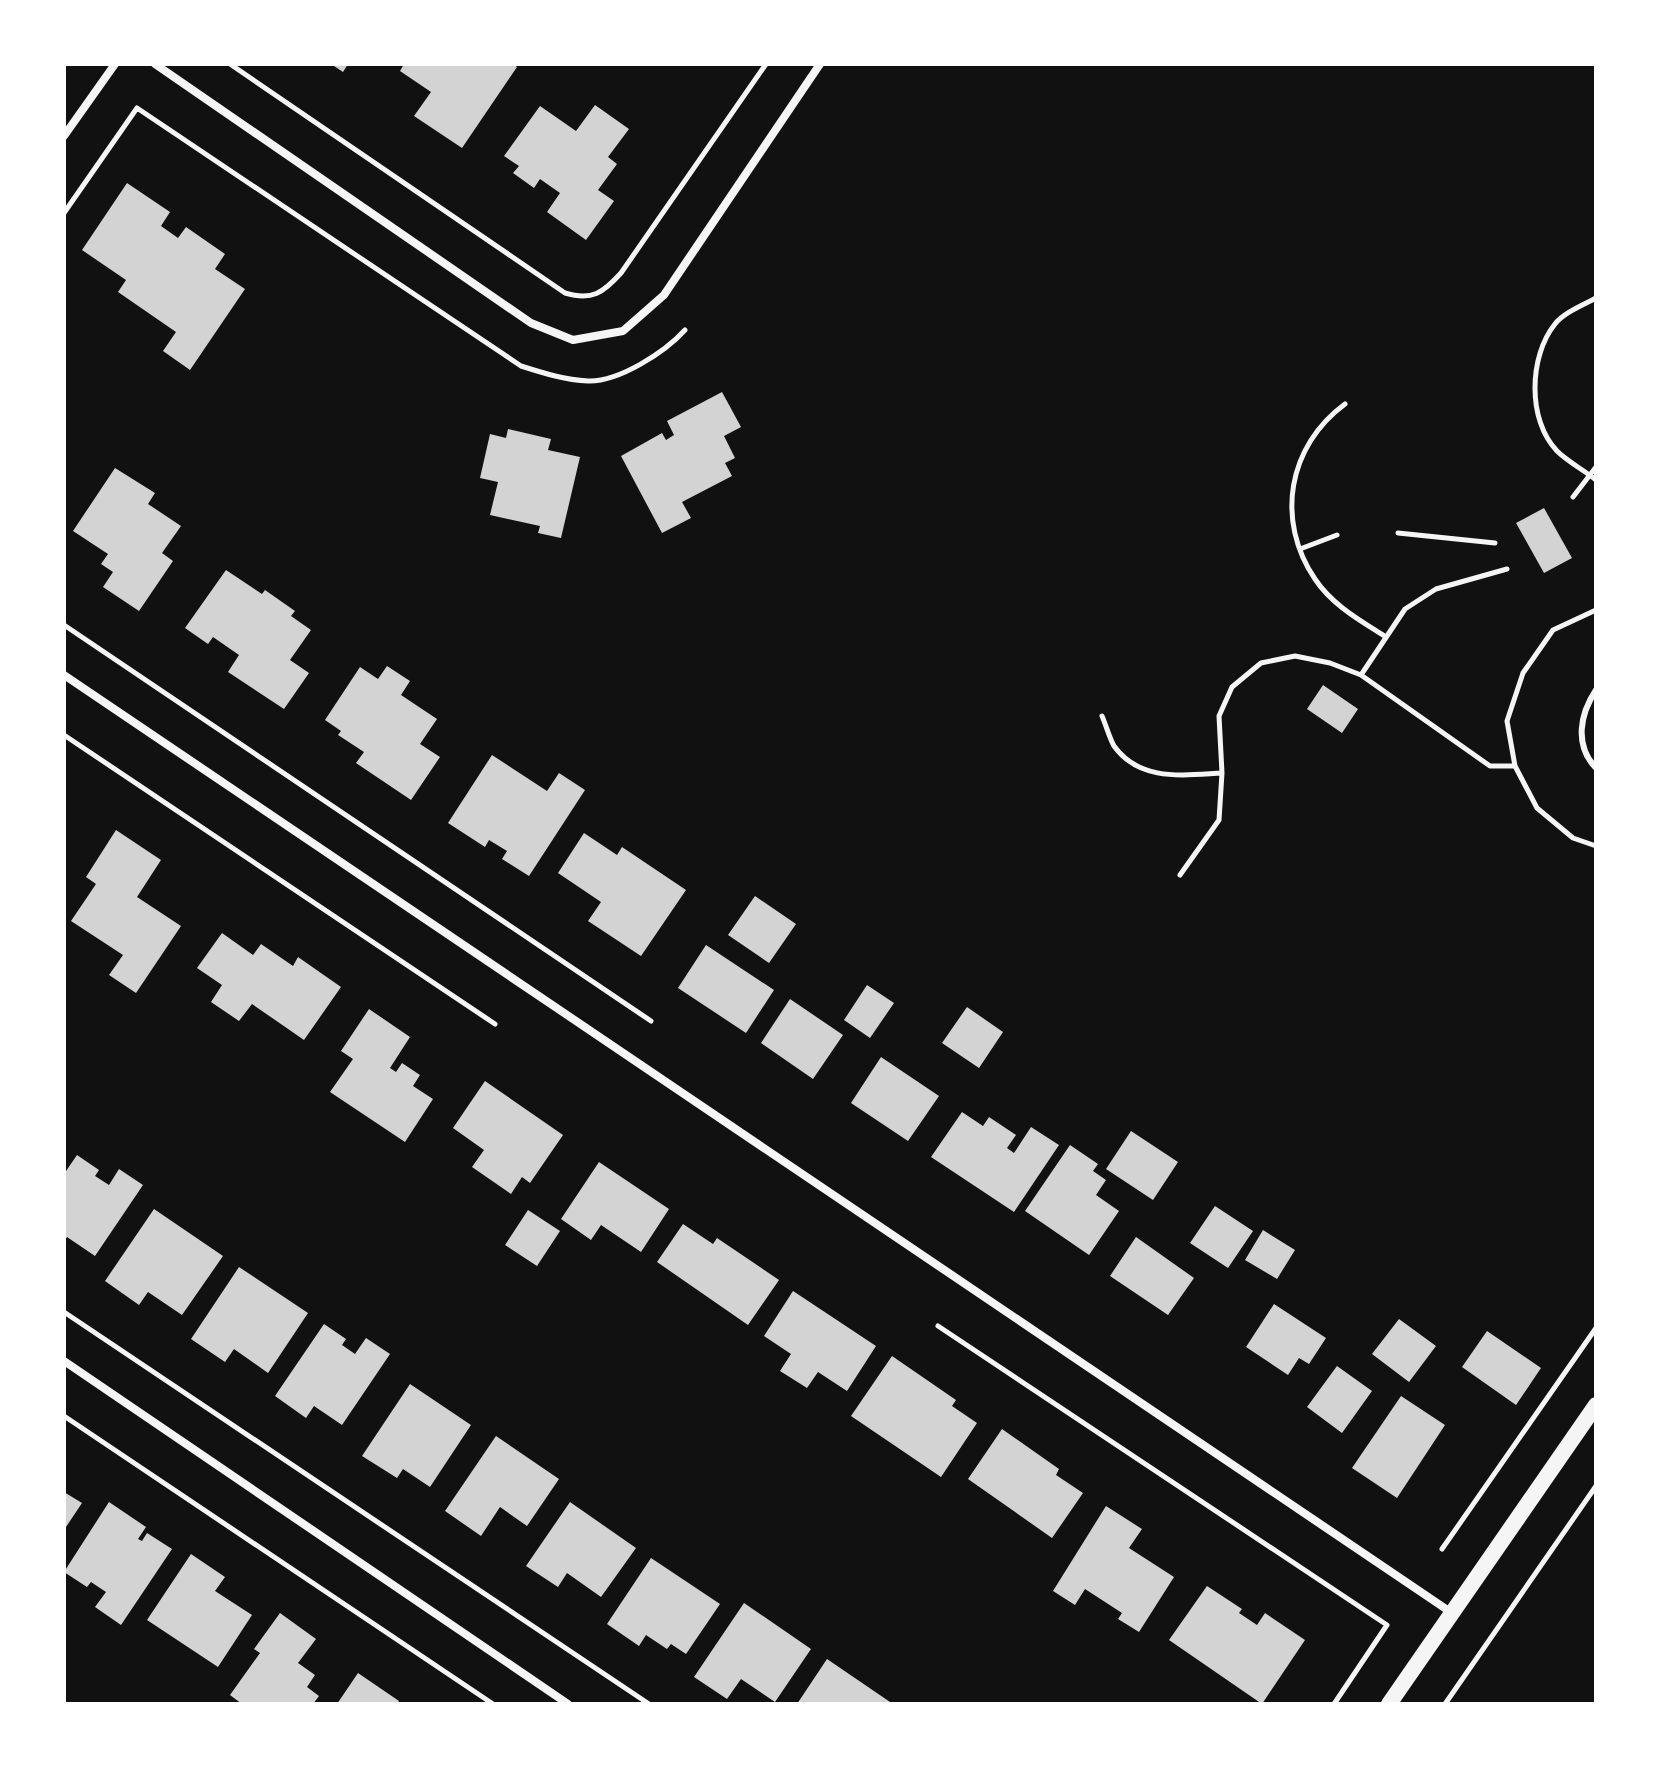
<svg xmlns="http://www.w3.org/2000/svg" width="1660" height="1768" font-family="'Libre Baskerville',serif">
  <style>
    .building { fill: #d3d3d3 }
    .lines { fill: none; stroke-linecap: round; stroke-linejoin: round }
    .path { stroke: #f5f5f5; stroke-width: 5 }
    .service { stroke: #f5f5f5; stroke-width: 6 }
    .minor { stroke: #f5f5f5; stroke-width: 8 }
    .secondary { stroke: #f5f5f5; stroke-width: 16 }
  </style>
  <rect width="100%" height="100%" fill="#111"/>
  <!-- building -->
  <path class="building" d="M 331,64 L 348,64 L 343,72 Z
    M 404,64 L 513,64 L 517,67 L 462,148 L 414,116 L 431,92 L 400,71 Z
    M 595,105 L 629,129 L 608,157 L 617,164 L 598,190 L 614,201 L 586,240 L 547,212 L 560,193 L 540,179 L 534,188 L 513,173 L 519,166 L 504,156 L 540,106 L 576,131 Z
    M 127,183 L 170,212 L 161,226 L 178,238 L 186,227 L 225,254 L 215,269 L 245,289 L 190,370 L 163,351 L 176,332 L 118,292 L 126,280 L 82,250 Z
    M 722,392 L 741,427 L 724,436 L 735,458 L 725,463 L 732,476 L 682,502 L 691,518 L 662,533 L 621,456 L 662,433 L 666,440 L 674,435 L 667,421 Z
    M 508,429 L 551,439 L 548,450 L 580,457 L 561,538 L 538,533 L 540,526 L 490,515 L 498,482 L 480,478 L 490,434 L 506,438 Z
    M 115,468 L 155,493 L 148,504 L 181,526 L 162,553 L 173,561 L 139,611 L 103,587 L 113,572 L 101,564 L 108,554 L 73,531 Z
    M 1544,508 L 1572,558 L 1544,573 L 1516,523 Z
    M 226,570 L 262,594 L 265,590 L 295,611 L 291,616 L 311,630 L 290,660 L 309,673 L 284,709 L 228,672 L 239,655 L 213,637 L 208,644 L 185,628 Z
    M 387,666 L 410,681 L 401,695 L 437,719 L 420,744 L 440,757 L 411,800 L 356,763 L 364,752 L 338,735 L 341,731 L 325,720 L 360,667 L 378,679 Z
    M 1323,685 L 1358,709 L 1342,733 L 1307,709 Z
    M 492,755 L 547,791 L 559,773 L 585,790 L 529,876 L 502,859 L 507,851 L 489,840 L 485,847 L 448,823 Z
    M 116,830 L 161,860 L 137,897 L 181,926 L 136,993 L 109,975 L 123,955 L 71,921 L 96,884 L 86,877 Z
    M 584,833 L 617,855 L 622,847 L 686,890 L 641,956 L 588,921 L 601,902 L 558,873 Z
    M 755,896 L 796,924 L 769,963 L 728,935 Z
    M 222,933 L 253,955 L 261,944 L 293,966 L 298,957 L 341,987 L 304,1040 L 252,1004 L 239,1021 L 211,1002 L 222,985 L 197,968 Z
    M 706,945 L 774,990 L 746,1033 L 678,988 Z
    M 867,985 L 894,1003 L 870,1038 L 844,1020 Z
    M 790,999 L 843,1035 L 813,1079 L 761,1043 Z
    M 967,1007 L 1003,1032 L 979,1068 L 942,1043 Z
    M 369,1009 L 410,1037 L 390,1068 L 396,1072 L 402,1063 L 420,1075 L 413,1086 L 433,1099 L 405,1142 L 330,1092 L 353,1059 L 341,1051 Z
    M 881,1057 L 939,1096 L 908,1141 L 851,1103 Z
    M 485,1081 L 563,1135 L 530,1183 L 522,1177 L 511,1194 L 472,1167 L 484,1150 L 453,1128 Z
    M 962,1112 L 983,1126 L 989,1117 L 1016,1135 L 1007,1148 L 1014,1153 L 1031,1127 L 1059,1145 L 1014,1212 L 931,1157 Z
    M 1131,1131 L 1178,1162 L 1153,1200 L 1106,1169 Z
    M 1070,1145 L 1098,1164 L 1093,1171 L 1106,1180 L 1096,1195 L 1119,1211 L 1089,1255 L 1025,1211 Z
    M 77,1155 L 99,1170 L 95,1176 L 109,1185 L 119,1169 L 143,1185 L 95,1256 L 67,1237 L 64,1242 L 64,1174 Z
    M 599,1162 L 669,1209 L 641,1252 L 601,1225 L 591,1240 L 561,1219 Z
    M 1215,1206 L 1253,1231 L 1228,1268 L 1190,1243 Z
    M 154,1209 L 223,1256 L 182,1315 L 148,1292 L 139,1305 L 105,1281 Z
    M 528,1210 L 560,1231 L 537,1266 L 505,1245 Z
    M 683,1224 L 713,1244 L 717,1238 L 779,1280 L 748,1325 L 657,1262 Z
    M 1263,1230 L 1295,1250 L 1277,1279 L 1245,1260 Z
    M 1136,1237 L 1194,1278 L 1168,1315 L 1110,1276 Z
    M 239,1267 L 308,1313 L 268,1373 L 234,1349 L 225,1362 L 191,1339 Z
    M 793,1291 L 876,1346 L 847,1391 L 818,1372 L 807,1388 L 780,1371 L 791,1354 L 764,1336 Z
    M 1274,1304 L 1326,1338 L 1309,1364 L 1299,1358 L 1288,1375 L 1246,1347 Z
    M 1399,1319 L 1436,1346 L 1409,1382 L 1372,1354 Z
    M 324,1324 L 346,1339 L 342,1345 L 355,1354 L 366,1338 L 390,1354 L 342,1425 L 314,1406 L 306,1418 L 275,1396 Z
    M 1487,1331 L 1541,1368 L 1516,1405 L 1462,1367 Z
    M 892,1356 L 956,1400 L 952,1406 L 977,1423 L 941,1477 L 851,1416 Z
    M 1337,1366 L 1372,1391 L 1342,1433 L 1307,1407 Z
    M 410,1384 L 471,1425 L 430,1487 L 403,1469 L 397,1478 L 362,1456 Z
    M 1401,1396 L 1445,1425 L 1397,1498 L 1352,1468 Z
    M 1002,1429 L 1059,1469 L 1056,1475 L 1083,1493 L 1052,1538 L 968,1479 Z
    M 496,1436 L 559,1479 L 527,1526 L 500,1507 L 481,1536 L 445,1511 Z
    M 64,1492 L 82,1503 L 64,1530 Z
    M 109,1502 L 146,1527 L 138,1539 L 142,1541 L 147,1533 L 172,1549 L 121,1625 L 95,1607 L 106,1592 L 91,1582 L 87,1587 L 64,1572 Z
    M 570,1502 L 636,1548 L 601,1597 L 567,1573 L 558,1587 L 526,1566 Z
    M 1106,1506 L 1142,1529 L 1129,1548 L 1174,1577 L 1139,1632 L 1118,1619 L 1122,1613 L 1085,1589 L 1075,1605 L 1053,1591 Z
    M 191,1554 L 225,1577 L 215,1591 L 252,1615 L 218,1667 L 147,1620 Z
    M 651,1558 L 720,1604 L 686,1654 L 671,1644 L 667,1649 L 646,1635 L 639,1646 L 607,1624 Z
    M 1207,1586 L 1242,1609 L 1239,1613 L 1257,1625 L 1265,1613 L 1305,1640 L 1262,1704 L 1169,1640 Z
    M 744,1603 L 811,1649 L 775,1702 L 741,1679 L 727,1699 L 694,1677 Z
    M 280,1613 L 316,1639 L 298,1663 L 315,1675 L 307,1687 L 319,1696 L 313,1704 L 242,1704 L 230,1695 L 260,1653 L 254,1649 Z
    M 827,1659 L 893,1704 L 797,1704 Z
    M 358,1673 L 399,1701 L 397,1704 L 337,1704 Z"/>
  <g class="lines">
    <!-- path -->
    <path class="path" d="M 230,64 L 565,293 C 592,301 603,293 621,273 L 766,64
      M 64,213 L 137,108 L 521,366 C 543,373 565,380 588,381 C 619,382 665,352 685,330
      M 1596,298 C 1583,305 1563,313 1555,324 C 1529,356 1527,420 1557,451 C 1568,462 1584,470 1596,480
      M 1345,404 C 1288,446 1275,520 1315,579 C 1332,605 1361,621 1386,637
      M 1573,497 L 1596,467
      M 1398,533 L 1495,543
      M 1300,549 L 1337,535
      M 1507,569 L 1436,589 L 1405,609 L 1361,675 L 1490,766 L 1515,766
      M 1596,610 L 1553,630 L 1523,673 L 1507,721 L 1515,766 L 1537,808 L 1573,838 L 1596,846
      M 64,625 L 651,1021
      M 1102,716 C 1106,725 1109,737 1114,746 C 1140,782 1183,775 1222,773
      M 64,735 L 495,1024
      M 1180,875 L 1219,820 L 1222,773 L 1219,716 L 1232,687 L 1261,663 L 1295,656 L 1330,663 L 1361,675
      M 64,1312 L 649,1704
      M 938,1326 L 1387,1625 L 1334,1704
      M 64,1416 L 493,1704
      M 1442,1549 L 1596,1328
      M 1445,1704 L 1596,1486"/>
    <!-- service -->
    <path class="service" d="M 1596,690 C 1580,714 1574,745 1596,768"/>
    <!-- minor -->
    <path class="minor" d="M 155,64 L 531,323 L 573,340 L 623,331 L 664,295 L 820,64
      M 64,136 L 115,64
      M 64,675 L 1452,1613
      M 64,1361 L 568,1704"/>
    <!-- secondary -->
    <path class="secondary" d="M 1389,1704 L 1596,1405"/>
  </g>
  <!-- border -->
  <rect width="1660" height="1768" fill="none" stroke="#ffffff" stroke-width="132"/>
</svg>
